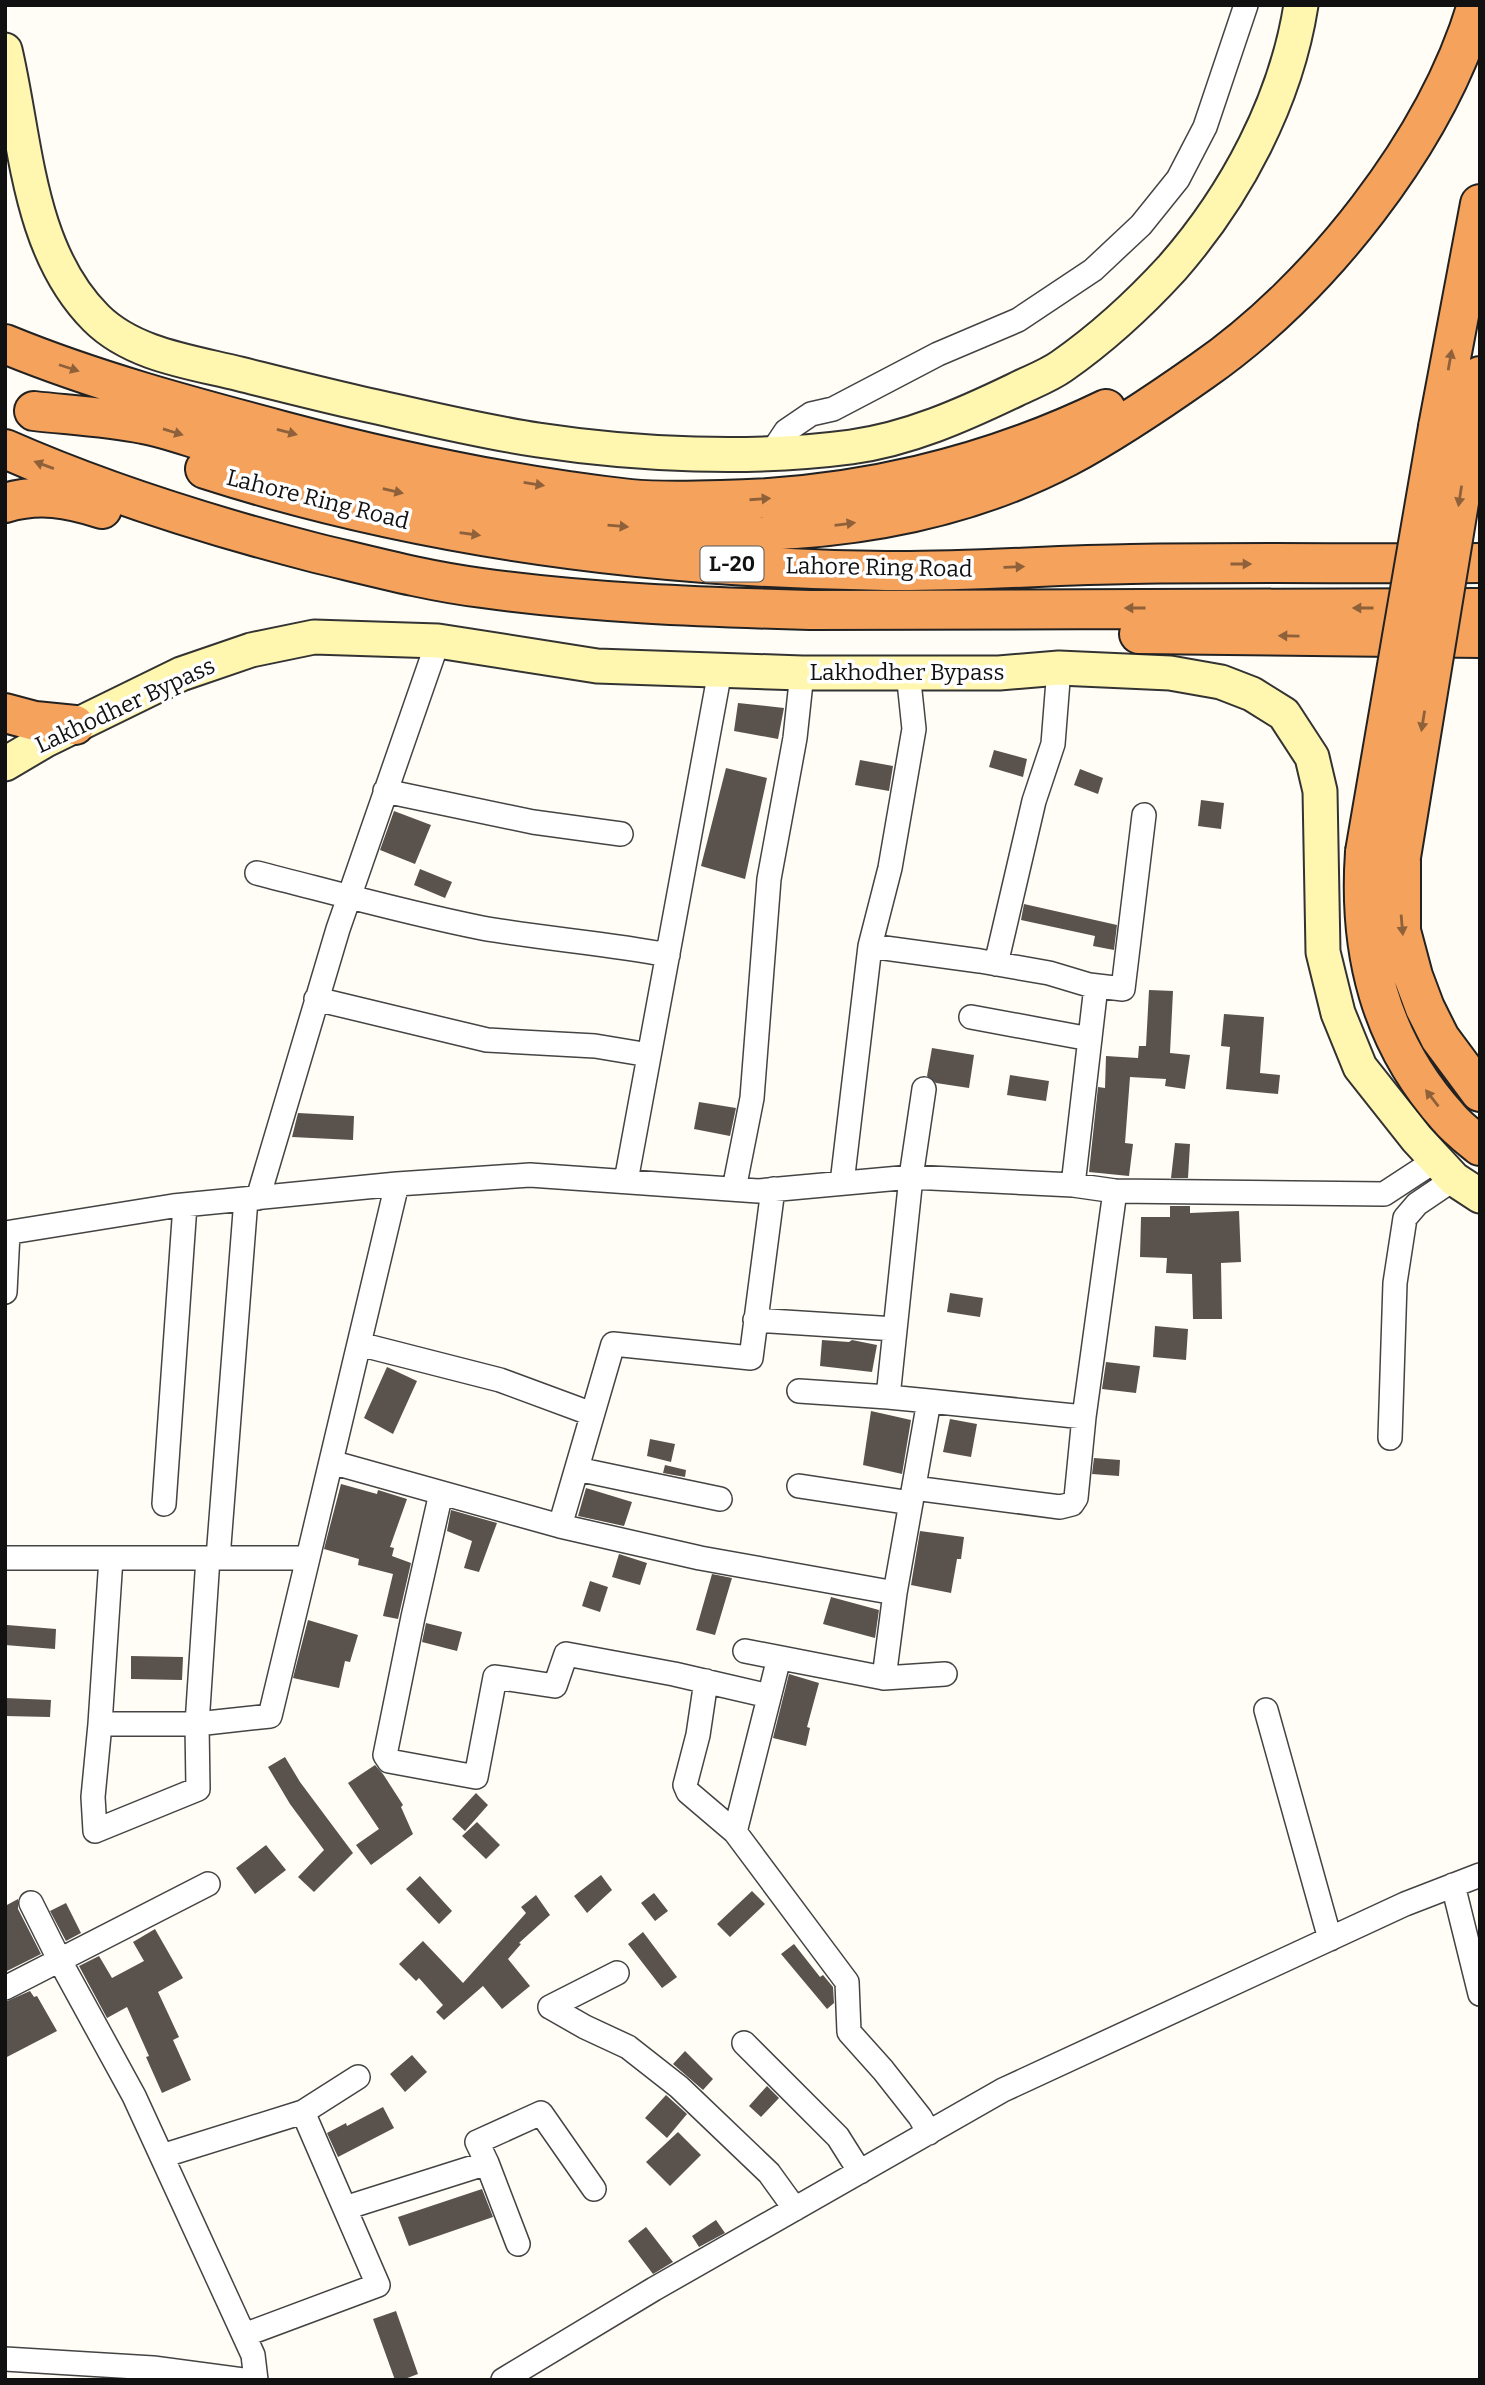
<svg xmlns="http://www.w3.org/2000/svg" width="1485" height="2385" font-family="Bitter,serif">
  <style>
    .building { fill: #5a524d }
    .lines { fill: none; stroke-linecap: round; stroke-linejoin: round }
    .street-casing { stroke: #444; stroke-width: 26 }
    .secondary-casing { stroke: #333; stroke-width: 37 }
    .highway-casing { stroke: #222; stroke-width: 42 }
    .street { stroke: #fff; stroke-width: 23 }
    .secondary { stroke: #fff6b0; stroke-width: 33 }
    .highway { stroke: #f5a25d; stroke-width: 38 }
    .highway-bridge-casing { stroke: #222; stroke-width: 42; stroke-linecap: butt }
    .highway-bridge { stroke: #f5a25d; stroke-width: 38 }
    .oneway { fill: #8e613b }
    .labels { text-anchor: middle; stroke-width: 7; stroke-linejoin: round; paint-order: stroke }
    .shield { fill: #fff; stroke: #585858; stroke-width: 2 }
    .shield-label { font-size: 21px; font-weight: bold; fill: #111 }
    .street-label { font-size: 23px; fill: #111; stroke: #fff }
  </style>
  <rect width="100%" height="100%" fill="#fffdf5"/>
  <!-- building -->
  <path class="building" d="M 738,703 L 784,708 L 778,739 L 734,731 Z
    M 994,750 L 1027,759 L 1023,777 L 989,767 Z
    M 860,760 L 893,766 L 889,791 L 855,785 Z
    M 726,768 L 767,778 L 745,879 L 701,866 Z
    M 1080,769 L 1103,778 L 1098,794 L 1074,785 Z
    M 1201,800 L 1224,803 L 1221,829 L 1198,826 Z
    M 394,811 L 431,825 L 415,864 L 380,850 Z
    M 420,869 L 452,882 L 445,898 L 414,885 Z
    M 1024,904 L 1117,925 L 1114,950 L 1093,946 L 1095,936 L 1021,920 Z
    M 1149,990 L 1173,991 L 1170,1053 L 1190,1055 L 1185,1089 L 1165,1086 L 1166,1079 L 1130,1077 L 1125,1143 L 1133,1144 L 1129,1176 L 1089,1172 L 1098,1087 L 1105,1088 L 1106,1056 L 1138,1058 L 1139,1046 L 1146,1046 Z
    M 1224,1014 L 1264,1017 L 1260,1073 L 1280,1075 L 1278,1094 L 1226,1089 L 1230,1047 L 1221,1046 Z
    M 932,1048 L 974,1055 L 969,1088 L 936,1083 L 927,1076 Z
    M 1010,1075 L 1049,1081 L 1046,1101 L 1007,1095 Z
    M 699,1102 L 736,1108 L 730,1136 L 694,1129 Z
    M 298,1113 L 354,1116 L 353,1140 L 292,1137 Z
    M 1175,1143 L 1190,1144 L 1188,1178 L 1171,1178 Z
    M 1170,1206 L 1190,1206 L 1190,1213 L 1239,1211 L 1241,1262 L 1221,1263 L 1222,1319 L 1193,1319 L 1192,1274 L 1166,1273 L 1167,1258 L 1140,1257 L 1141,1217 L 1170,1217 Z
    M 950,1293 L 983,1298 L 980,1317 L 947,1312 Z
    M 1155,1326 L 1188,1329 L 1186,1360 L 1153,1357 Z
    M 822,1340 L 849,1342 L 852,1340 L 877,1345 L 872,1372 L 820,1366 Z
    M 1106,1362 L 1140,1366 L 1136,1393 L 1102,1389 Z
    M 387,1367 L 417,1381 L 393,1434 L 364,1418 Z
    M 871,1411 L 911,1420 L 902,1474 L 863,1465 Z
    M 950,1419 L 977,1424 L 971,1457 L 943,1452 Z
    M 650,1439 L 675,1444 L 671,1462 L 647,1456 Z
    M 1094,1458 L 1120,1460 L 1119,1476 L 1092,1474 Z
    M 665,1465 L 686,1470 L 685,1477 L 663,1473 Z
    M 341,1484 L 377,1494 L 378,1490 L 407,1499 L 390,1547 L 394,1548 L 392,1556 L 411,1563 L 398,1619 L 383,1616 L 393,1574 L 358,1565 L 359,1559 L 324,1549 Z
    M 586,1488 L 632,1502 L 624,1526 L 578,1516 Z
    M 451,1510 L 497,1523 L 479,1572 L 464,1568 L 472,1541 L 447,1531 Z
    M 920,1531 L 964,1537 L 961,1559 L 957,1559 L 951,1593 L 911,1585 Z
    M 619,1554 L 647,1563 L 640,1585 L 612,1577 Z
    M 712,1574 L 732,1578 L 715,1635 L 696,1630 Z
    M 590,1581 L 608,1587 L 600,1612 L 582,1606 Z
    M 831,1597 L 879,1610 L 875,1638 L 823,1624 Z
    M 308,1620 L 358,1635 L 350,1662 L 345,1661 L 339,1688 L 293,1678 Z
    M 426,1623 L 462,1632 L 457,1651 L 422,1642 Z
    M 7,1625 L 56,1629 L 55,1649 L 5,1645 Z
    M 131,1656 L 183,1657 L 182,1680 L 131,1679 Z
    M 789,1674 L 819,1683 L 807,1727 L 810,1728 L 806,1746 L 773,1738 Z
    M 5,1698 L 51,1700 L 50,1717 L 5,1716 Z
    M 285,1757 L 300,1782 L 353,1853 L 314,1892 L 298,1877 L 324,1850 L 290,1804 L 268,1767 Z
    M 375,1765 L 383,1774 L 403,1805 L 401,1807 L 413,1834 L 371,1865 L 356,1845 L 379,1829 L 348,1783 Z
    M 476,1793 L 488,1805 L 465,1831 L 452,1819 Z
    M 477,1822 L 500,1845 L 486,1859 L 462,1836 Z
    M 266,1845 L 286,1870 L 255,1894 L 236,1868 Z
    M 601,1875 L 612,1890 L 587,1913 L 574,1896 Z
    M 420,1876 L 452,1911 L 439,1924 L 406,1889 Z
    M 752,1891 L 765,1904 L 730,1937 L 717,1924 Z
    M 654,1893 L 668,1911 L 655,1921 L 641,1903 Z
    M 536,1895 L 550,1915 L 519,1943 L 521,1944 L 508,1959 L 530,1986 L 502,2009 L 483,1986 L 444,2020 L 436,2012 L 443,2005 L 419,1978 L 416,1981 L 399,1964 L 423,1941 L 463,1983 L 526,1913 L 521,1907 Z
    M 18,1899 L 18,1909 L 41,1954 L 5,1972 L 5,1906 Z
    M 66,1903 L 81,1933 L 66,1941 L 50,1911 Z
    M 155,1929 L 183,1978 L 158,1992 L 179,2037 L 173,2040 L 191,2080 L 162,2093 L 146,2057 L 149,2056 L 127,2007 L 107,2018 L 79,1966 L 99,1956 L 112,1978 L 144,1961 L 133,1942 Z
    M 643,1932 L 677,1977 L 662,1988 L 628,1944 Z
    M 794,1944 L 820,1977 L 823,1975 L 833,1987 L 834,2003 L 827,2009 L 781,1954 Z
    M 30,1991 L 34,1997 L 37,1996 L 57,2031 L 5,2058 L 5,2002 Z
    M 685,2051 L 713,2079 L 703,2090 L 673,2064 Z
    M 412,2055 L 427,2072 L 405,2092 L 390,2074 Z
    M 767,2086 L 779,2098 L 761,2117 L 749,2106 Z
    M 666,2095 L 687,2114 L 667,2138 L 645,2118 Z
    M 383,2107 L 394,2128 L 338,2157 L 327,2133 L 346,2123 L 347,2126 Z
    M 678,2132 L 701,2155 L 670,2186 L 646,2162 Z
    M 482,2189 L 493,2217 L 409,2246 L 398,2217 Z
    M 716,2220 L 725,2233 L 699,2247 L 692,2236 Z
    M 646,2227 L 673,2262 L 653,2274 L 628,2241 Z
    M 396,2311 L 418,2374 L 402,2380 L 395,2380 L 373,2319 Z"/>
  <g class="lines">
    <!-- street casing -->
    <g class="street-casing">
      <path id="street" d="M 772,452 L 786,431 L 811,414 L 833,409 L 938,354 L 1018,320 L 1093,270 L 1141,225 L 1178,179 L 1205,127 L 1246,5
        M 908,672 L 914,729 L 890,868 L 870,946 L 980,961 L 1049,973 L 1089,985 L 1123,989 L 1144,815
        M 385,791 L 533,822 L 621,834
        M 257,873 C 332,892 406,913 482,928 C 544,939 606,943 668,955
        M 996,964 L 1034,801 L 1053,744 L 1059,668
        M 316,999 L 487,1040 L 595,1046 L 649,1055
        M 971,1017 L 1090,1039
        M 626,1181 L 720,671
        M 842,1183 L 870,946
        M 1073,1185 L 1096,986
        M 734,1189 L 752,1098 L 769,879 L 795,738 L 802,673
        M 258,1198 L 338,929 L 438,641
        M 5,1233 L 173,1206 L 397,1184 L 530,1175 L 758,1191 L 911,1177 L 1073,1185 L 1115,1191 L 1384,1194 L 1436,1160
        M 5,1292 L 8,1233
        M 755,1320 L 895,1329
        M 359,1344 L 500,1380 L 592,1414
        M 799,1391 L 888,1397
        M 929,1401 L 1084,1417
        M 1390,1438 L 1395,1283 L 1405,1218 L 1417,1204 L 1454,1179
        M 331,1462 L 560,1526 L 613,1344 L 751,1358 L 773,1189
        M 577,1469 L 720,1499
        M 799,1486 L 911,1503
        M 914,1488 L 1060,1507 L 1072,1504 L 1076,1498 L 1084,1417 L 1115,1191
        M 441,1493 L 413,1617 L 385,1755 L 389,1761 L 476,1777 L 495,1677 L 555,1686 L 566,1654 L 674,1674 L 769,1696
        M 164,1504 L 185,1205
        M 560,1526 L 700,1558 L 895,1593 L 929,1401 L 888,1397 L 911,1177 L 924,1089
        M 5,1558 L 308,1558 L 397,1184
        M 111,1558 L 100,1724 L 197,1724 L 270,1716 L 308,1558
        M 218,1558 L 246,1199
        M 895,1593 L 884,1678 L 945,1674
        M 745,1651 L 884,1678
        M 779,1658 L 735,1832 L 847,1982 L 849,2032 L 883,2070 L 920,2117 L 929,2133
        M 706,1681 L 698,1735 L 685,1785 L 688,1792 L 735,1832
        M 1266,1710 L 1330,1939
        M 100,1724 L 93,1797 L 95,1831 L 198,1789 L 197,1724 L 208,1558
        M 1453,1885 L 1480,1994
        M 31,1903 L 60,1961 L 134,2096 L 253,2355 L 256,2380
        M 5,1988 L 208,1884
        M 550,2007 L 585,2027 L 628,2047 L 679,2087 L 769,2173 L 795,2209
        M 550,2007 L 617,1973
        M 744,2043 L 838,2137 L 860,2172
        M 303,2112 L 358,2077
        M 162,2156 L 303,2112 L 378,2285 L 244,2335
        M 487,2163 L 477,2142 L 541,2113 L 594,2189
        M 345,2208 L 487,2163 L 518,2244
        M 5,2359 L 153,2368 L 243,2380
        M 503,2380 L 654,2289 L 1003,2090 L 1405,1904 L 1480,1875"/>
    </g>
    <!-- secondary casing -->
    <g class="secondary-casing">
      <path id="secondary" d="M 5,50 C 26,139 27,249 96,318 C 133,355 192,362 240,374 C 280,384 319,394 359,403 C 418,416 478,431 538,440 C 637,455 752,460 851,447 C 909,439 963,415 1015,390 C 1031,382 1048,376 1062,366 C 1102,338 1139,304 1172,268 C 1236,195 1286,101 1301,5
        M 5,764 L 44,741 L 181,674 L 251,650 L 314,637 L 438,641 L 597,666 L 802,673 L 999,673 L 1059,668 L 1170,673 L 1221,682 L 1252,694 L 1284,714 L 1312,757 L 1320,791 L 1323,952 L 1338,1013 L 1360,1067 L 1417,1139 L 1454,1179 L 1480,1196"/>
    </g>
    <!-- highway casing -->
    <g class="highway-casing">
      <path id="highway" d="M 5,344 C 95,381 189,406 283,431 C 396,461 513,486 630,499 C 660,502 691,501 721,500 C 854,498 986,467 1106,409
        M 34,411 C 70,415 107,417 143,424 C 167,428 192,438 216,445 C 256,457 297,468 338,478 C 569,533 847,572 1067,457 C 1114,432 1158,402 1202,371 C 1319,290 1436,142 1477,5
        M 1438,427 L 1480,204
        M 1471,429 L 1480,376
        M 5,449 C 105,493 211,526 316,553 C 371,566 426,581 482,588 C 590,603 700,607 810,610 L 1480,608
        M 205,469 C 423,539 658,568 886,571 C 968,572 1050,565 1131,564 C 1247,562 1364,564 1480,563
        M 5,503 C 39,493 68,498 102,509
        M 1139,634 L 1480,638
        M 5,713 L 35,721 L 75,725
        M 1365,852 C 1358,952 1380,1041 1448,1117 C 1457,1128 1469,1137 1480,1146
        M 1401,857 L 1401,931 L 1413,976 L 1425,1008 L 1440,1038 L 1480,1092"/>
    </g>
    <!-- street -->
    <use href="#street" class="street"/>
    <!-- secondary -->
    <use href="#secondary" class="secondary"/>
    <!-- highway -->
    <use href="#highway" class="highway"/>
    <!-- highway-bridge casing -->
    <g class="highway-bridge-casing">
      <path id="highway-bridge" d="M 1365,852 L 1438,427
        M 1401,857 L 1471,429"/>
    </g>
    <!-- highway-bridge -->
    <use href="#highway-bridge" class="highway-bridge"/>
  </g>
  <!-- one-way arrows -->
  <defs><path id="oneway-solid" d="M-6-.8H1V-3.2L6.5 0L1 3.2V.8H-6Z" transform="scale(1.75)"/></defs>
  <g class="oneway">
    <use href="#oneway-solid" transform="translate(1450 360) rotate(-80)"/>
    <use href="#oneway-solid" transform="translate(69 368) rotate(18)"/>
    <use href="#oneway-solid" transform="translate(173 432) rotate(17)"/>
    <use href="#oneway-solid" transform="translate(287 432) rotate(15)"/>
    <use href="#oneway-solid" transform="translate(44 465) rotate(-160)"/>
    <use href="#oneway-solid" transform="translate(534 484) rotate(9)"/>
    <use href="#oneway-solid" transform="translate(393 491) rotate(13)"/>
    <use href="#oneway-solid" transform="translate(1460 496) rotate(99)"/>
    <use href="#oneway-solid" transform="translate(760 499) rotate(-4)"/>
    <use href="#oneway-solid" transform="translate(845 524) rotate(-7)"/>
    <use href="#oneway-solid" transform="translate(618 526) rotate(5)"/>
    <use href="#oneway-solid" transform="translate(470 534) rotate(8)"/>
    <use href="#oneway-solid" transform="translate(1241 564)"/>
    <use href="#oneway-solid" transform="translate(1014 567) rotate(-2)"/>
    <use href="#oneway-solid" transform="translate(1135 608) rotate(180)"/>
    <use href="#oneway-solid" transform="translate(1363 608) rotate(180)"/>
    <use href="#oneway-solid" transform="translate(1289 636) rotate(-179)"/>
    <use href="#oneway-solid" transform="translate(1423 721) rotate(99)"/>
    <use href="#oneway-solid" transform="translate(1402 925) rotate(85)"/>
    <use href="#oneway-solid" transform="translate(1432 1098) rotate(-128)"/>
  </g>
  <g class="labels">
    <!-- shield labels -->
    <rect class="shield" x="700.5" y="546.5" width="63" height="35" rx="5"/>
    <g class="shield-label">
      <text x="732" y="571">L-20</text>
    </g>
    <!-- street labels -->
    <g class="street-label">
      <text transform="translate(318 499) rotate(14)" y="8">Lahore Ring Road</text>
      <text transform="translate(879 567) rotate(1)" y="8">Lahore Ring Road</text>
      <text x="907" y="680">Lakhodher Bypass</text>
      <text transform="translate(125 705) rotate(-25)" y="8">Lakhodher Bypass</text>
    </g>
  </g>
  <!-- border -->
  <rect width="1485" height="2385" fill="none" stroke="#111111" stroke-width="14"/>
</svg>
